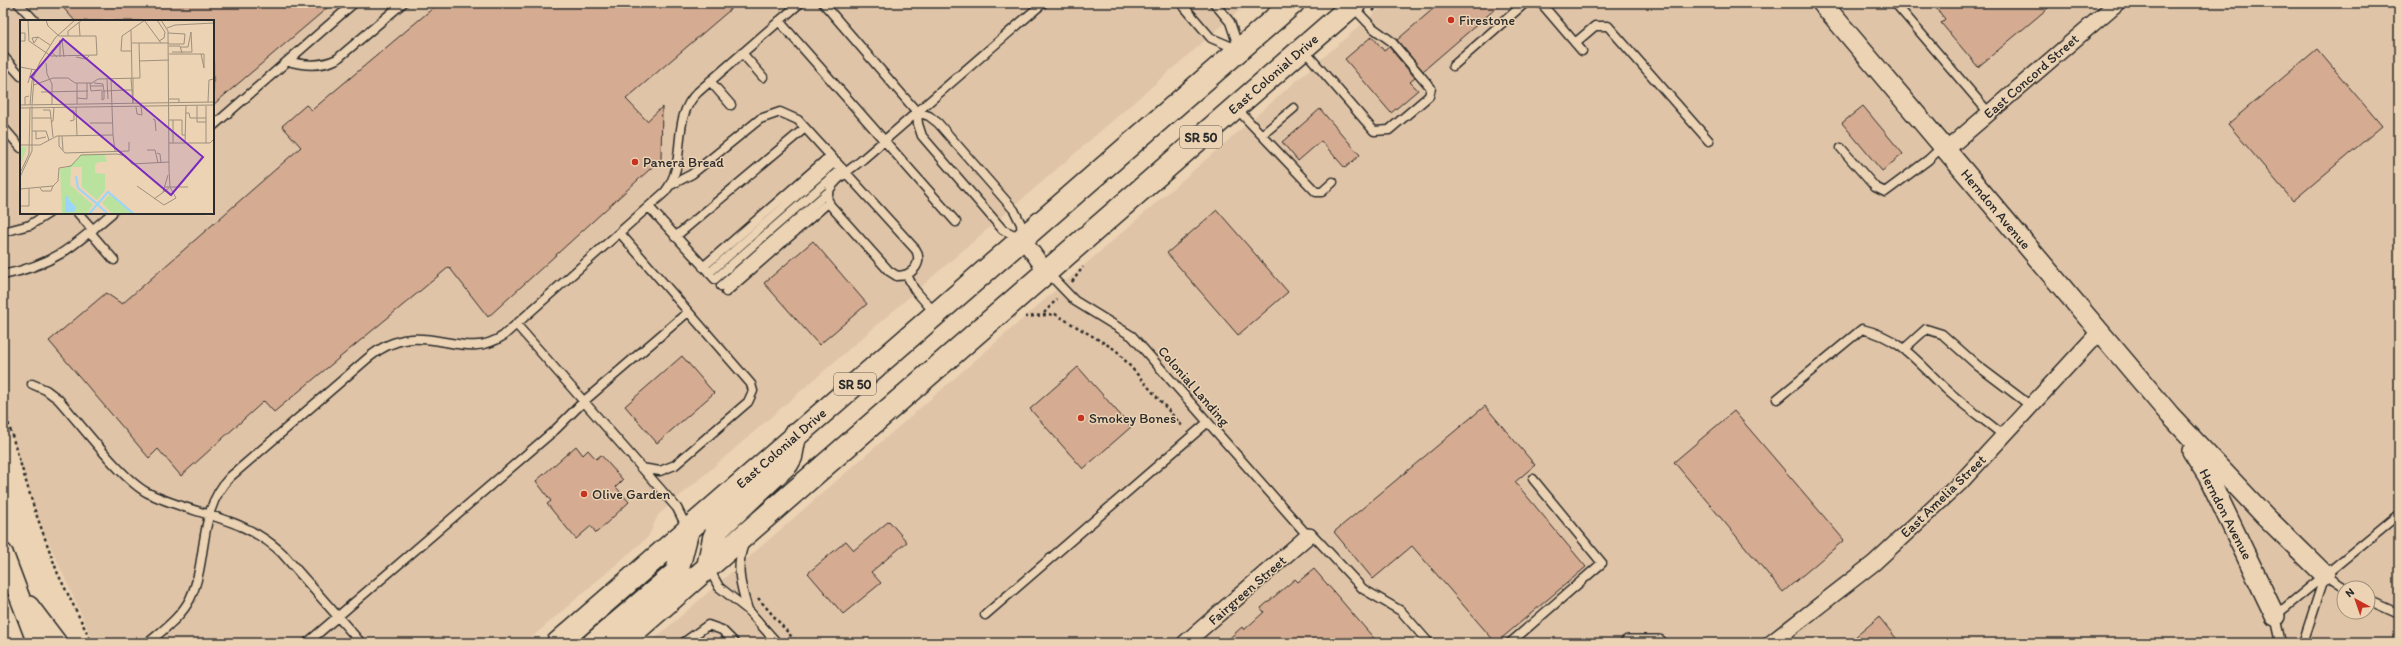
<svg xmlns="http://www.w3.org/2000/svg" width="2402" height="646" font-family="Itim,sans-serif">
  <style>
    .built { fill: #e0c4a7; fill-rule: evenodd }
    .building { fill: #d5ac91; stroke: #2b2b2b }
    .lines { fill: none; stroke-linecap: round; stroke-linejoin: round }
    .service-casing { stroke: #2b2b2b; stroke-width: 11 }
    .minor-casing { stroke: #2b2b2b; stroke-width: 18 }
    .tertiary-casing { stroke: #2b2b2b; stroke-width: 22 }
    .trunk-casing { stroke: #2b2b2b; stroke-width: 25 }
    .path { stroke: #2b2b2b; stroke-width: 2.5; stroke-dasharray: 3 3; stroke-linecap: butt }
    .service { stroke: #ebd3b4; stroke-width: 8 }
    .minor { stroke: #ebd3b4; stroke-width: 15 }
    .tertiary { stroke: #ebd3b4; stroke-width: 19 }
    .trunk { stroke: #ebd3b4; stroke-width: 22 }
    .poi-dot { fill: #c8321e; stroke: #ebd3b4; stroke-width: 1.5 }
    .labels { text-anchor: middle; stroke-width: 3; stroke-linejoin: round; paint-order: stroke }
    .shield { fill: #ebd3b4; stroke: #655d54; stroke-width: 1 }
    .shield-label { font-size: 13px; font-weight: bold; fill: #2b2b2b }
    .poi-label { font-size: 14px; fill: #2b2b2b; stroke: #ebd3b4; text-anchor: start }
    .street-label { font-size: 14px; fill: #2b2b2b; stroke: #ebd3b4 }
    .inset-river { fill: none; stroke: #9ad6fa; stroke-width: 2 }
    .inset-road { fill: none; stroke: #9e907d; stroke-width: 1 }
    .view { fill: #7b2cbf; fill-opacity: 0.15; stroke: #7b2cbf; stroke-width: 2 }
    .inset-edge { fill: none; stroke: #2b2b2b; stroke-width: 2 }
  </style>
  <rect width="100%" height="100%" fill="#ebd3b4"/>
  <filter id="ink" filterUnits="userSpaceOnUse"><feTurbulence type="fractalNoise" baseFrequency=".025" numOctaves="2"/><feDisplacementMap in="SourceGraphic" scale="8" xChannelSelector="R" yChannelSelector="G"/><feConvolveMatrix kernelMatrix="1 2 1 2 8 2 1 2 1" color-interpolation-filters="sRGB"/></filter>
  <g filter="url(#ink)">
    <!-- built -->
    <path class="built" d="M 3,3 L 1248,3 L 658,515 L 648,537 L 525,643 L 94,643 L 36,514 L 3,407 ZM 21,21 L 213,21 L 213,213 L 21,213 Z
      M 1386,3 L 2399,3 L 2399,643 L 650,643 ZM 2344,588 L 2368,588 L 2368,612 L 2344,612 Z"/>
    <!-- building -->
    <path class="building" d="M 59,3 L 333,3 L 213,105 L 213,21 L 75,21 Z
      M 439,3 L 738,3 L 626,99 L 647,121 L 662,107 L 661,159 L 488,317 L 449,267 L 274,412 L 264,401 L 181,476 L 158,449 L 149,458 L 49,341 L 106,293 L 122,304 L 154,276 L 301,147 L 282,126 L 306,105 L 312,110 Z
      M 1440,3 L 1502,3 L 1423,71 L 1397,40 Z
      M 1932,3 L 2054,3 L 1978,67 L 1941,23 L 1945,19 Z
      M 1372,36 L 1384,51 L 1389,47 L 1415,78 L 1410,82 L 1418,90 L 1391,113 L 1345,59 Z
      M 2317,49 L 2382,126 L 2293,201 L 2228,124 Z
      M 1863,106 L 1903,154 L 1882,171 L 1842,123 Z
      M 1320,109 L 1360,155 L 1345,168 L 1321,141 L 1298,161 L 1282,142 Z
      M 1217,210 L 1288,292 L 1238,335 L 1167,253 Z
      M 813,241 L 867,304 L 819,345 L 764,283 Z
      M 682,356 L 714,393 L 657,443 L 625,406 Z
      M 1078,367 L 1131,427 L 1083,469 L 1030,409 Z
      M 1485,406 L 1535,465 L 1515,482 L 1586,567 L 1496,643 L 1412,546 L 1373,579 L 1334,532 Z
      M 1734,411 L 1844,540 L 1783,592 L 1674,462 Z
      M 576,446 L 583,455 L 588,450 L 596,459 L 601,455 L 623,480 L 616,487 L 629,502 L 596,533 L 591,526 L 576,539 L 547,504 L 551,501 L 536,481 Z
      M 889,521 L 907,542 L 871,572 L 881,583 L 843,614 L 808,573 L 846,541 L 854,550 Z
      M 1314,569 L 1378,643 L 1224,643 L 1242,627 L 1244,630 L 1264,612 L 1261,608 L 1295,579 L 1298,582 Z
      M 1879,617 L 1900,643 L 1848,643 Z"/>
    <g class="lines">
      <!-- service casing -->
      <g class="service-casing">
        <path id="service" d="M 18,3 L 35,21
          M 823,3 L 917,112 L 929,116 L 938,123 L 1014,210 L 1021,224 L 1022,238 L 1003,230 L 922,136 L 918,124 L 917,112
          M 1181,3 L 1211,38 L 1237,49
          M 1214,3 L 1230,22 L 1239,49
          M 1541,3 L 1582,51
          M 1895,3 L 1989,113
          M 3,5 L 6,3
          M 779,21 L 956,222
          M 1575,43 L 1595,26 L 1608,26 L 1709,141
          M 1303,49 L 1374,131 L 1389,130 L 1429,96 L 1431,88 L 1391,41 L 1373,28 L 1352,6
          M 742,53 L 763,77
          M 3,56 L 21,76
          M 288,61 C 305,66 321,67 337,59 L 403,3
          M 1453,66 L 1525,3
          M 710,81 L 731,105
          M 1236,108 L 1316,192 L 1322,192 L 1333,182
          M 213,126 L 354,3
          M 3,127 L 21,148
          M 1262,135 L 1294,108
          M 1841,148 L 1875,187 L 1885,192 L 1928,160 L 1943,146
          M 671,185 L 692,174 L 760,119 L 780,112 L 798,120 L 916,250 C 923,264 912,276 897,276 L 889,271 L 830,205 C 818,188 852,169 863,159 L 1043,3
          M 649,207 L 715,279 L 842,168
          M 78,213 L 93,230
          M 3,232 L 30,225 L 49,213
          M 90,232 L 114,260
          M 620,233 L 751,384 L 753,391 L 748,402 L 675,465 L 660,471 L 641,468
          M 675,237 L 805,128
          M 703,267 L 830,156
          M 1047,272 L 1075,301 L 1132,336 L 1308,536
          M 709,273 L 836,161
          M 3,275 C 55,264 73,247 112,213
          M 907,275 L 914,289 L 935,313
          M 721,286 L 827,193
          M 726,292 L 829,202
          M 516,324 L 677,508 L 687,528
          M 1905,348 L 1926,329 L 1942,334 L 1978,366 L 2031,406
          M 32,384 L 46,390 L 58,399 C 80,423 122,480 148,493 C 195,516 242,515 282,553 L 361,643
          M 1777,399 L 1862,329 C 1903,339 1917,362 1946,389 C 1964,406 1985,420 2004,436
          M 1311,533 L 1363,589 L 1401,611 L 1429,643
          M 744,544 C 735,567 741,587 748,610
          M 708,567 L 719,587 L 748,610 L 777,643
          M 2368,600 L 2399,614
          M 985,615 L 1208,422
          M 148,643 C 163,630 181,617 190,599 C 209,559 197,511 230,477 L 368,358 C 421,313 460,365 503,336 L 665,192 C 689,162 669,119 698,92 L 800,3
          M 307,643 L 556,429 L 583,402 L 688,312
          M 683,643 L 708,625 L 722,630 L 735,643
          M 1510,643 L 1602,563 L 1533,479
          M 2281,643 L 2275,616 L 2399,514
          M 2303,643 L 2325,575 L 2345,588"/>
      </g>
      <!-- minor casing -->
      <g class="minor-casing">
        <path id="minor" d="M 1946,150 L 2117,3
          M 1022,238 L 1046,271
          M 1185,643 L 1308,536
          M 1628,643 L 1659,643
          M 1771,643 L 1874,563 L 1960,483 L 2099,332"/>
      </g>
      <!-- tertiary casing -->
      <g class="tertiary-casing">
        <path id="tertiary" d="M 1822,3 L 2170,415 L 2265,516 L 2325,575
          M 2192,451 L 2209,478 L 2275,616
          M 3,553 L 37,643
          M 29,606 L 57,643"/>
      </g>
      <!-- trunk casing -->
      <g class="trunk-casing">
        <path id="trunk" d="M 708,567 L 714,538 L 718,529 L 787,464 L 791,457 L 795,435
          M 558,643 L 1293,3
          M 594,643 L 677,572 L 688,529
          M 621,643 L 1355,3"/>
      </g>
      <!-- path -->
      <path class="path" d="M 1373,11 L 1381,3
        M 1072,282 L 1083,267
        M 1044,313 L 1057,299
        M 1025,317 L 1055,314 L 1116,350 L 1183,427
        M 3,406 L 35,511 L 58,574 L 92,643
        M 758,598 L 797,643"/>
      <!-- service -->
      <use href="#service" class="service"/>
      <!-- minor -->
      <use href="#minor" class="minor"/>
      <!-- tertiary -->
      <use href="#tertiary" class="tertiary"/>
      <!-- trunk -->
      <use href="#trunk" class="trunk"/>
    </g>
  </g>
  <!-- markers -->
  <g class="poi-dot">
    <circle cx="1451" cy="20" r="4"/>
    <circle cx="635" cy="162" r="4"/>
    <circle cx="1081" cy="418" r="4"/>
    <circle cx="584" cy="494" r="4"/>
  </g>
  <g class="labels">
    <!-- shield labels -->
    <g class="shield">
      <rect x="1180" y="126" width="42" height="22" rx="3"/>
      <rect x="834" y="373" width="42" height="22" rx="3"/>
    </g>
    <g class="shield-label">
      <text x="1201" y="142">SR 50</text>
      <text x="855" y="389">SR 50</text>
    </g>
    <!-- poi labels -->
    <g class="poi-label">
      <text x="1459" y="25">Firestone</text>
      <text x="643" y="167">Panera Bread</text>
      <text x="1089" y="423">Smokey Bones</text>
      <text x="592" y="499">Olive Garden</text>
    </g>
    <!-- street labels -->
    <g class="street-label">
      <text transform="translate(1273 74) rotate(-41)" y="5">East Colonial Drive</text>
      <text transform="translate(2031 76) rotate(-41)" y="5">East Concord Street</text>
      <text transform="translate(1996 209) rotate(50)" y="5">Herndon Avenue</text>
      <text transform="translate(1194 386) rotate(49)" y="5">Colonial Landing</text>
      <text transform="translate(781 448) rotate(-41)" y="5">East Colonial Drive</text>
      <text transform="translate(1943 496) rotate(-44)" y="5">East Amelia Street</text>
      <text transform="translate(2226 514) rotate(63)" y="5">Herndon Avenue</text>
      <text transform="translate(1247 590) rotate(-41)" y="5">Fairgreen Street</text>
    </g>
  </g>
  <!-- overview -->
  <g transform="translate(20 20)">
    <rect width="194" height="194" fill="#ebd3b4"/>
    <path d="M 0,127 L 7,127 L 0,146 ZM 61,135 L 85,135 L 87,142 L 78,142 L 75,145 L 75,153 L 85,154 L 85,170 L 77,180 L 62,167 L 62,147 L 51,147 L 50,165 L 73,185 L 66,194 L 42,193 L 40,149 L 49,147 ZM 89,175 L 95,178 L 113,194 L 93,194 L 82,183 Z" fill="#b9e29f"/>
    <path d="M 45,176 L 48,176 L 49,180 L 56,187 L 54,192 L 45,192 Z" fill="#9ad6fa"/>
    <path class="inset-river" d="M 56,156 L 58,168 L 76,183M 76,183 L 88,194M 69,194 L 88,172 L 114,194"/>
    <path class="inset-road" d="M 8,0 L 9,21 L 31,36 L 77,35 L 76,16 L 39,16 L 28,6 L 26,0M 124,0 L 141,23M 137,0 L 145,12 L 144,18 L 139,21M 59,2 L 60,16M 147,8 L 155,5 L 194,3M 111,10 L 112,58M 0,13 L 5,13 L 5,21 L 0,21M 148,13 L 165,14 L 164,24 L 149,24M 48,16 L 48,11 L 62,0M 18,17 L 14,23 L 12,18 ZM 18,17 L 30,25M 40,20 L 40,37M 112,23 L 149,23M 149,26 L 160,26 L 162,33M 111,31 L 101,31 L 102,16 L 125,0M 152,32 L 172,32 L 171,12 L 168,27 L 161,27M 149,34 L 184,34 L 184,48 L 181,34M 37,37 L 31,32 L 42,20 L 44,37M 56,37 L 66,39 L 69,36M 119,41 L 149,40M 26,43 L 27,54 L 32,64 L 32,84M 0,47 L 16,50M 111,58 L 113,83M 87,59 L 88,79M 8,63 L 12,49M 70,63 L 71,71 L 82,70M 74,63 L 83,64 L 83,65 L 84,71 L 84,79 L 82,80 L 82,71 L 85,71 L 105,70 L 112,70 L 113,71M 14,65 L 33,58 L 48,58 L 55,63 L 72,63 L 78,59 L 120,58 L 119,23M 70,66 L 83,66M 21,72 L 68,71M 57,78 L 67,79 L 67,63M 149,79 L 159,79 L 159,82M 188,82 L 189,60 L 194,59M 113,83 L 113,58M 57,84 L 57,63M 0,85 L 194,82M 5,85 L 5,77 L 9,76M 10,85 L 12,61 L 20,42 L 35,18 L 55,0M 12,85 L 14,58M 56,87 L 57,116M 116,87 L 117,94 L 122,95 L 121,86M 0,88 L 194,85M 23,90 L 30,90 L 31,98M 50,90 L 54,91 L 54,100 L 50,101M 166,93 L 169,93 L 170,98 L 177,98 L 177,86M 12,98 L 31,98 L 33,117M 186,98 L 177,98 L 177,102 L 186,102M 133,99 L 135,100 L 136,111M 149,100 L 162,100M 153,100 L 153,123M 162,100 L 162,115 L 165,115M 31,102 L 33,101 L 34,87M 70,103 L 93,103M 12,111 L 26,111 L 29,120M 16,111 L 16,119 L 26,117M 93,115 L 95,131M 39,116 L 39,126 L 45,133 L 109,131 L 109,122M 42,116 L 43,130M 149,123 L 190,123 L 194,119M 165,123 L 166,86M 186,123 L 186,86M 0,125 L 20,125 L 37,116 L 93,115 L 91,59M 127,130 L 135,130 L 138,143M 137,133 L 140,134 L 141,143M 1,151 L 9,134 L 10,87M 0,157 L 12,131 L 12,86M 117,166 L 144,185 L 156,178 L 150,167 L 149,150 L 148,11 L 141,0M 145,167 L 168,167M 20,168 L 22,171 L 31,171 L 33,166M 0,169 L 33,166 L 38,161 L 39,148 L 51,146 L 61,135 L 97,134 L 106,136 L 112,144 L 149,142M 143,172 L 148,155M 134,179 L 149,168M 0,186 L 9,186 L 9,168"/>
    <path class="view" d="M 43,19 L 183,137 L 151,175 L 11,57 Z"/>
    <rect width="194" height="194" class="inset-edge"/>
  </g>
  <!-- margin -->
  <rect width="2402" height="646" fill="none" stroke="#ebd3b4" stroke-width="16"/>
  <rect x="8" y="8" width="2386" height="630" fill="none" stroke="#2b2b2b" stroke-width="1.5" filter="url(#ink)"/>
  <!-- north arrow -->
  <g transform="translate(2356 600) rotate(320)"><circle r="19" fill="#ebd3b4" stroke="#9e907d"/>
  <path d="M0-3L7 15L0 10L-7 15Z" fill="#c8321e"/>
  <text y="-6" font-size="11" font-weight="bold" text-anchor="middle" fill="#2b2b2b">N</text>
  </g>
</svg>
